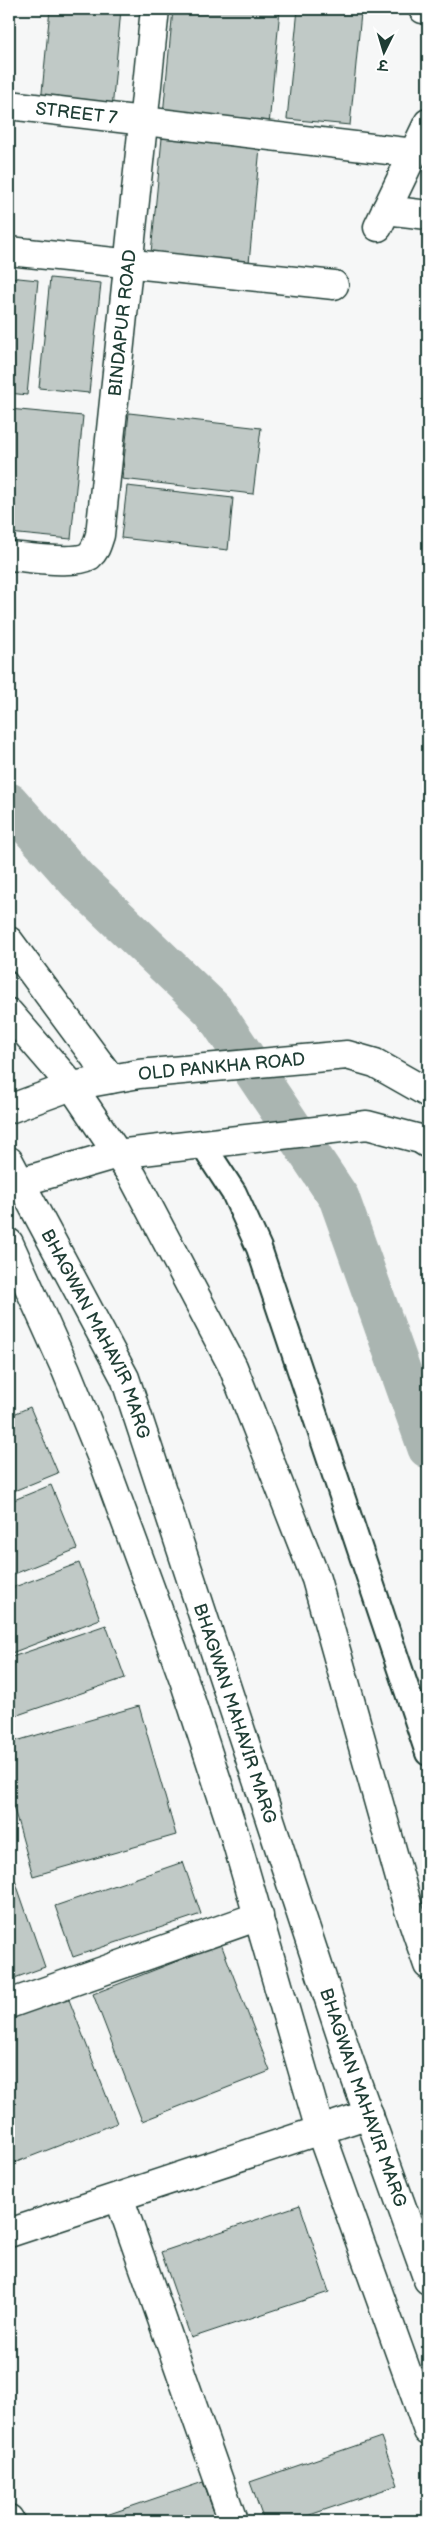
<svg xmlns="http://www.w3.org/2000/svg" width="437" height="2530" font-family="'Balsamiq Sans','Playpen Sans Deva',sans-serif">
  <style>
    .lines { fill: none; stroke-linecap: round; stroke-linejoin: round }
    .canal { stroke: #aab5b1; stroke-width: 41 }
    .building { fill: #c0c9c6; stroke: #1f3d34 }
    .service-casing { stroke: #1f3d34; stroke-width: 28 }
    .minor-casing { stroke: #1f3d34; stroke-width: 31 }
    .tertiary-casing { stroke: #1f3d34; stroke-width: 31 }
    .primary-casing { stroke: #1f3d34; stroke-width: 31 }
    .service { stroke: #fff; stroke-width: 24 }
    .minor { stroke: #fff; stroke-width: 28 }
    .tertiary { stroke: #fff; stroke-width: 28 }
    .primary { stroke: #fff; stroke-width: 28 }
    .labels { text-anchor: middle; stroke-width: 4; stroke-linejoin: round; paint-order: stroke }
    .street-label { font-size: 18px; fill: #1f3d34; stroke: #fff }
  </style>
  <rect width="100%" height="100%" fill="#f6f7f7"/>
  <filter id="ink" filterUnits="userSpaceOnUse"><feTurbulence type="fractalNoise" baseFrequency=".02" numOctaves="2"/><feDisplacementMap in="SourceGraphic" scale="10" xChannelSelector="R" yChannelSelector="G"/><feConvolveMatrix kernelMatrix="1 2 1 2 8 2 1 2 1" color-interpolation-filters="sRGB"/></filter>
  <g filter="url(#ink)">
    <g class="lines">
      <!-- canal -->
      <path class="canal" d="M 9,803 L 78,881 L 213,1010 L 339,1198 L 428,1448"/>
    </g>
    <!-- building -->
    <path class="building" d="M 50,9 L 121,9 L 112,110 L 41,103 Z
      M 173,9 L 280,9 L 269,125 L 163,115 Z
      M 298,9 L 361,13 L 350,125 L 287,119 Z
      M 162,138 L 260,147 L 249,263 L 151,253 Z
      M 9,277 L 38,280 L 27,395 L 9,393 Z
      M 50,278 L 101,283 L 89,393 L 39,388 Z
      M 9,409 L 83,416 L 71,539 L 9,533 Z
      M 129,413 L 261,428 L 253,494 L 122,479 Z
      M 127,486 L 233,498 L 228,550 L 121,538 Z
      M 30,1407 L 58,1473 L 9,1493 L 9,1416 Z
      M 51,1485 L 77,1549 L 9,1576 L 9,1502 Z
      M 79,1563 L 100,1619 L 9,1654 L 9,1589 Z
      M 106,1625 L 125,1678 L 9,1718 L 9,1658 Z
      M 139,1706 L 176,1835 L 33,1876 L 9,1791 L 9,1743 Z
      M 183,1862 L 201,1914 L 73,1957 L 55,1906 Z
      M 9,1863 L 45,1967 L 9,1980 Z
      M 221,1944 L 270,2071 L 142,2121 L 93,1994 Z
      M 66,1992 L 117,2123 L 9,2165 L 9,2014 Z
      M 300,2205 L 329,2292 L 191,2338 L 161,2252 Z
      M 381,2437 L 398,2485 L 292,2521 L 264,2521 L 250,2482 Z
      M 203,2482 L 217,2521 L 89,2521 Z"/>
    <g class="lines">
      <!-- service casing -->
      <g class="service-casing">
        <path id="service" d="M 202,1144 L 234,1193 L 259,1248 L 428,1753"/>
      </g>
      <!-- minor casing -->
      <g class="minor-casing">
        <g id="minor">
          <path d="M 423,9 L 428,9"/>
          <path id="s1" d="M 9,105 L 414,153"/>
          <path d="M 386,210 L 428,215"/>
          <path d="M 378,227 L 428,123"/>
          <path d="M 9,251 L 334,285"/>
          <path id="s2" d="M 9,556 C 27,557 74,565 89,556 C 96,550 97,544 100,535 L 155,9"/>
          <path d="M 9,941 L 111,1079"/>
          <path d="M 9,1243 L 66,1370 L 106,1468 L 184,1680 L 234,1833 L 320,2130 L 428,2431"/>
          <path d="M 9,2004 L 259,1916"/>
          <path d="M 119,2197 L 233,2521"/>
          <path d="M 9,2233 L 369,2114"/>
          <path d="M 9,2519 L 10,2521"/>
        </g>
      </g>
      <!-- tertiary casing -->
      <g class="tertiary-casing">
        <g id="tertiary">
          <path id="s3" d="M 9,1109 L 72,1086 L 139,1074 L 347,1055 L 375,1063 L 428,1093"/>
          <path d="M 21,1182 L 117,1154 L 367,1125 L 420,1139 L 428,1144"/>
        </g>
      </g>
      <!-- primary casing -->
      <g class="primary-casing">
        <g id="primary">
          <path d="M 9,1013 L 72,1086 L 133,1177 L 233,1367 L 316,1579 L 408,1907 L 428,1965"/>
          <path id="s4" d="M 9,1161 L 125,1378 L 349,2060 L 428,2280"/>
        </g>
      </g>
      <!-- service -->
      <use href="#service" class="service"/>
      <!-- minor -->
      <use href="#minor" class="minor"/>
      <!-- tertiary -->
      <use href="#tertiary" class="tertiary"/>
      <!-- primary -->
      <use href="#primary" class="primary"/>
    </g>
  </g>
  <g class="labels">
    <!-- street labels -->
    <g class="street-label">
      <text dy="6" stroke="none"><textPath href="#s1" startOffset="68">STREET 7</textPath></text>
      <text dy="6" stroke="none"><textPath href="#s2" startOffset="318">BINDAPUR ROAD</textPath></text>
      <text dy="6" stroke="none"><textPath href="#s3" startOffset="218">OLD PANKHA ROAD</textPath></text>
      <text dy="6" stroke="none"><textPath href="#s4" startOffset="194">BHAGWAN MAHAVIR MARG</textPath></text>
      <text dy="6" stroke="none"><textPath href="#s4" startOffset="599">BHAGWAN MAHAVIR MARG</textPath></text>
      <text dy="6" stroke="none"><textPath href="#s4" startOffset="1004">BHAGWAN MAHAVIR MARG</textPath></text>
    </g>
  </g>
  <!-- margin -->
  <rect width="437" height="2530" fill="none" stroke="#fff" stroke-width="30"/>
  <rect x="15" y="15" width="407" height="2500" fill="none" stroke="#1f3d34" stroke-width="2" filter="url(#ink)"/>
  <!-- north arrow -->
  <g transform="translate(384 52) rotate(185)" stroke="#ffffff" stroke-width="4" paint-order="stroke">
  <path d="M0-4L9 19L0 12L-9 19Z" fill="#1f3d34"/>
  <text y="-8" font-size="14" font-weight="bold" text-anchor="middle" fill="#1f3d34">उ</text>
  </g>
</svg>
